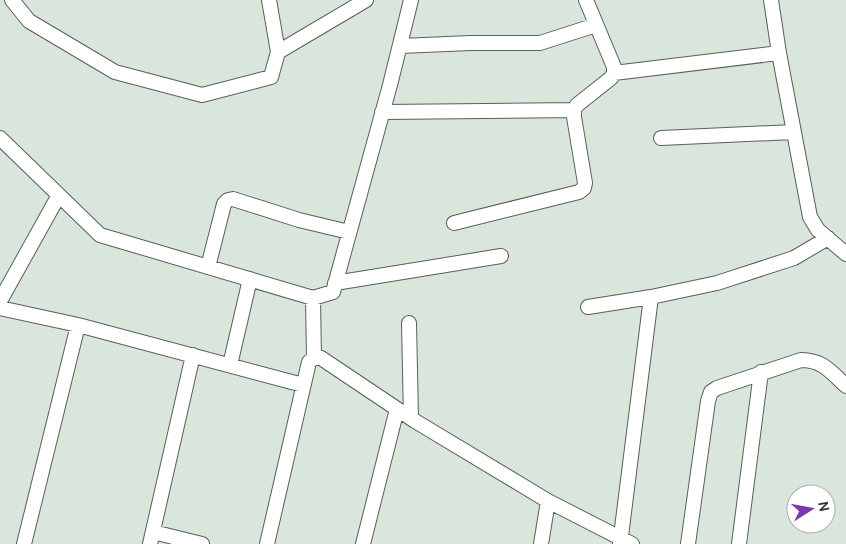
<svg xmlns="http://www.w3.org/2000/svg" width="846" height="544" font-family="Cabin,sans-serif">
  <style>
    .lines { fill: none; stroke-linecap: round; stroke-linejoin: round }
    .street-casing { stroke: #566058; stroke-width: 16 }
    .street { stroke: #fff; stroke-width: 14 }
  </style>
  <rect width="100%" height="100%" fill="#dae5db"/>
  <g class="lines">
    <!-- street casing -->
    <g class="street-casing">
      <path id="street" d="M 12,0 L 29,21 L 115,72 L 202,95 L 271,77 L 278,52 L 366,0
        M 269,0 L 278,52
        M 771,0 L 779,53 L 810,217 L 818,230 L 846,254
        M 400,46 L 471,43 L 540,43 L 596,25
        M 614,73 L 779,53
        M 382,112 L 574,110
        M 0,138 L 100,235 L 313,298 L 314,358
        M 661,138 L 794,132
        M 454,223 L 579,192 L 584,188 L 585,183 L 574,117 L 574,110 L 577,105 L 611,78 L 614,73 L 614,67 L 586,0
        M 208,267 L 224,204 L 228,200 L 233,199 L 299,220 L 349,232
        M 335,283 L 501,256
        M 313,298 L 333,292 L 390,85 L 411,0
        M 0,301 L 59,195
        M 588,307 L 651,297 L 717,283 L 794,258 L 828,238
        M 0,308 L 78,325 L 303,385
        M 409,323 L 411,418
        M 230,365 L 250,279
        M 153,532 L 202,544
        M 24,544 L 78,325
        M 150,544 L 193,355
        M 267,544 L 309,362 L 314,358 L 321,358 L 415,421 L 548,501 L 632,544
        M 363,544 L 397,409
        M 541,544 L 548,501
        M 620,544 L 651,297
        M 688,544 L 708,401 L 711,392 L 717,388 L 801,360 C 823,360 831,372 846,386
        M 739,544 L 761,372"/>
    </g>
    <!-- street -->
    <use href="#street" class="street"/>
  </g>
  <!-- north arrow -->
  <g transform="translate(811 509) rotate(79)"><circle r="24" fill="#ffffff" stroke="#aeb0af"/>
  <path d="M0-4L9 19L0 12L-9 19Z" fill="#7c39ac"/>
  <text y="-8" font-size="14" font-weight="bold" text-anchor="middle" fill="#353936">N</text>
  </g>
</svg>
